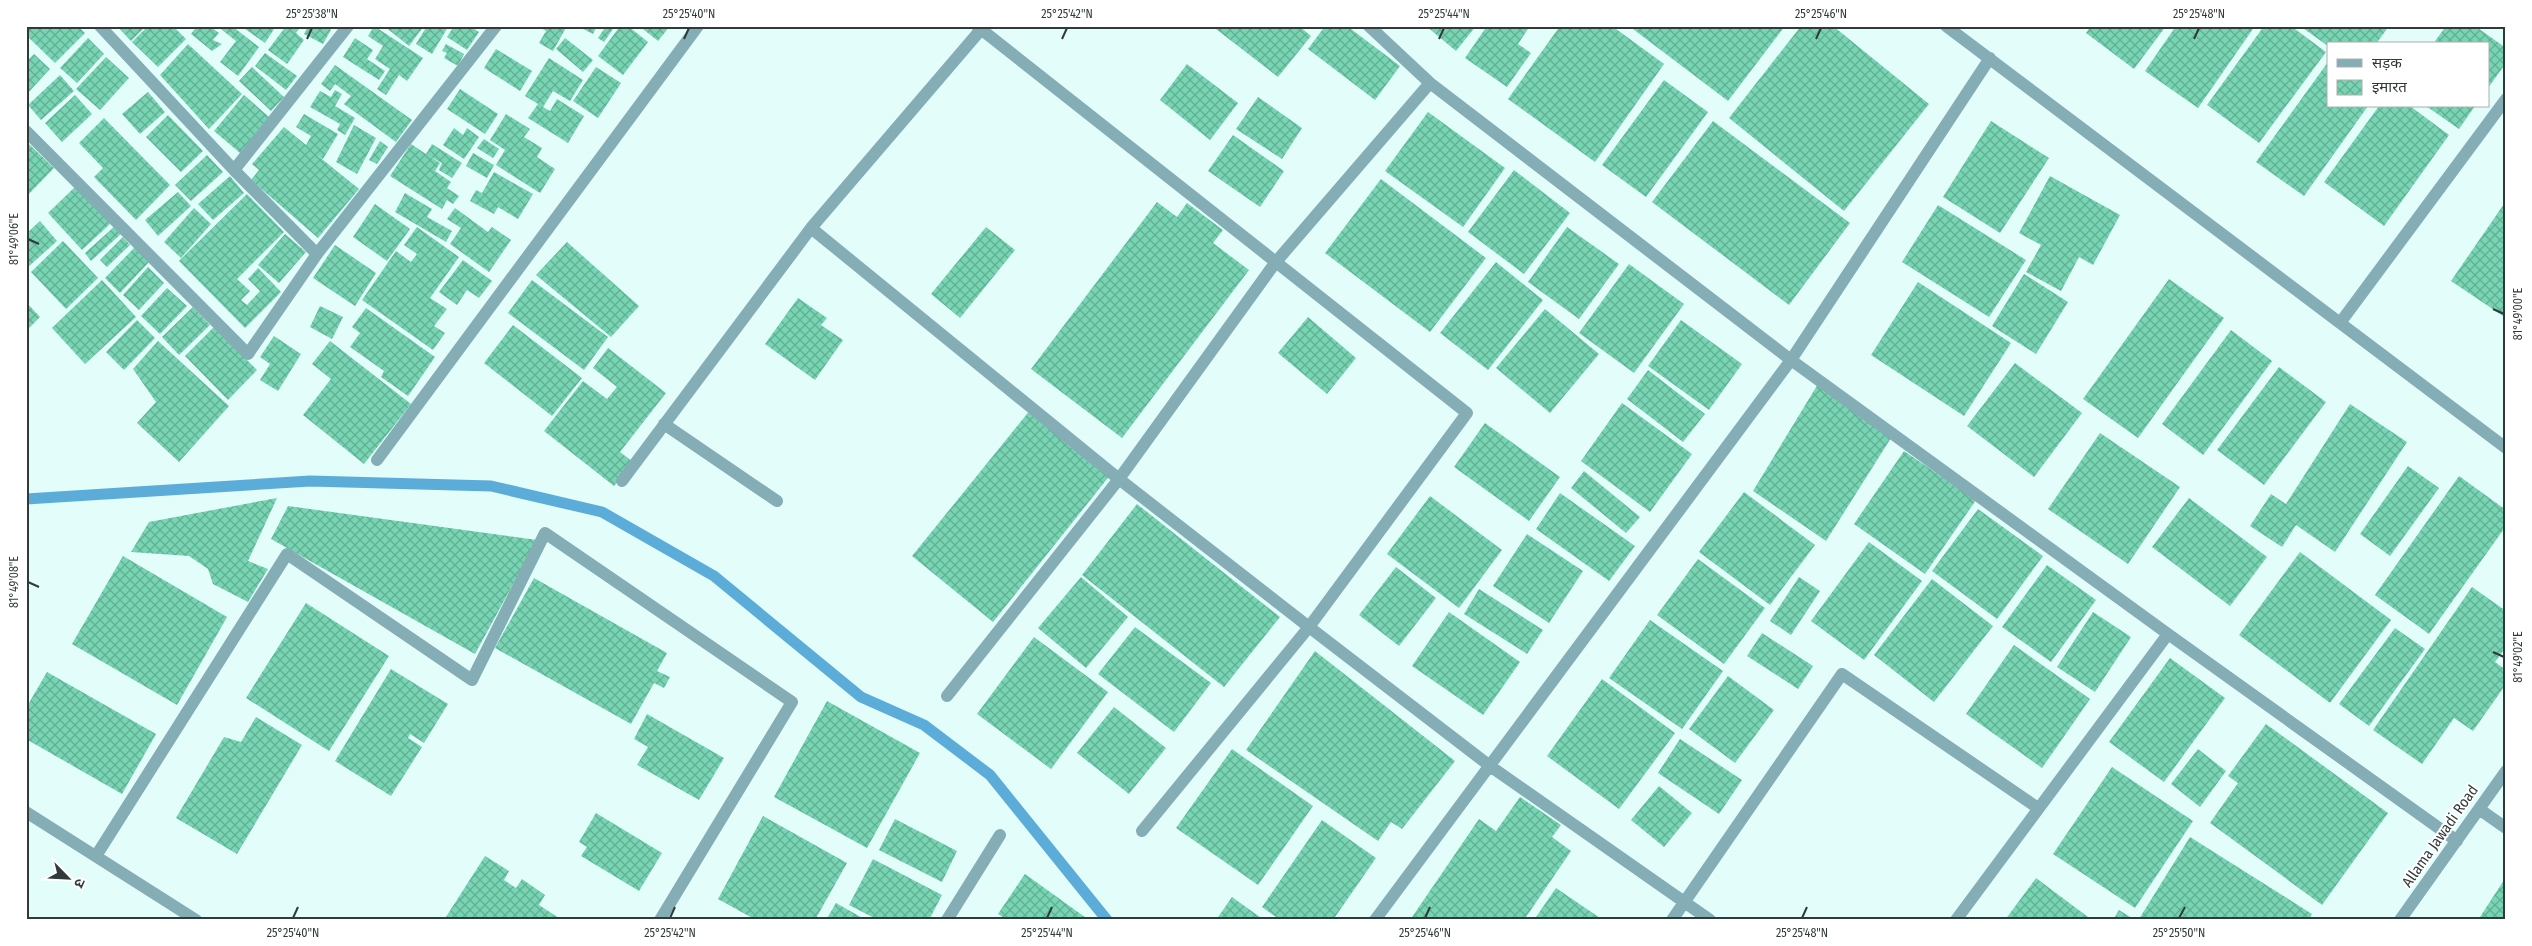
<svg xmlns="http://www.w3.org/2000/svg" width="2532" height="946" font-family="'Fira Sans Condensed','Noto Sans Devanagari',sans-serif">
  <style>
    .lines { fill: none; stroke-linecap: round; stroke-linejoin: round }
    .stream { stroke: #5cacd9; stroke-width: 11 }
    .building { fill: url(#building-cross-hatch) }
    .minor { stroke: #84adb6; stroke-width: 12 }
    .ticks { fill: none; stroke: #303a39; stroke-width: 2 }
    .labels { text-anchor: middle; stroke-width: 4; stroke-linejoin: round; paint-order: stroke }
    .street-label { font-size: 15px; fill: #303a39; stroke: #fff }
    .neatline { fill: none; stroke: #303a39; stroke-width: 2 }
    .ticks-label { font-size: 12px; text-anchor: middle; fill: #303a39 }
  </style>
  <defs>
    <pattern id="building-cross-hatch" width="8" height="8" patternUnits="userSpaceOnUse" patternTransform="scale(1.25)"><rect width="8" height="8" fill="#77d5b4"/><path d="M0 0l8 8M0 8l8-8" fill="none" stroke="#62ae93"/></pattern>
  </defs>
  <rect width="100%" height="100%" fill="#e3fdfb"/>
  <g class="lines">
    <!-- stream -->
    <path class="stream" d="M 26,499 L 310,481 L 491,486 L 602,512 L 714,576 L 861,697 L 924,725 L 990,775 L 1107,920"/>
  </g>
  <!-- building -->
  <path class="building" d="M 26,26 L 78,26 L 85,33 L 55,63 L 26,35 Z
    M 117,26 L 146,26 L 131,41 Z
    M 148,26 L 173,26 L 186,39 L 158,67 L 132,42 Z
    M 197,26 L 210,26 L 219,33 L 213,40 L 222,44 L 212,51 L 191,34 Z
    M 217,26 L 232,26 L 259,47 L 238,76 L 220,62 L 236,41 Z
    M 241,26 L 276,26 L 265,43 Z
    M 286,26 L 301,26 L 296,33 L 304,40 L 287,64 L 268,50 Z
    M 308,26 L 325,26 L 331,30 L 323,44 L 304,34 Z
    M 374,26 L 423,58 L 407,81 L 399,75 L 386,95 L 377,89 L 390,69 L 375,59 L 383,46 L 368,36 Z
    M 384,26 L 424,26 L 409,46 Z
    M 427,26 L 448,27 L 432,54 L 416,44 Z
    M 454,26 L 470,26 L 479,32 L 467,50 L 447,37 Z
    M 538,26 L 567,26 L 553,51 L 539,43 L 546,31 Z
    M 582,26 L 597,26 L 593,34 L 581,28 Z
    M 606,26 L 615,26 L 604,42 L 598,38 Z
    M 620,26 L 628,26 L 648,42 L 623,75 L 598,56 Z
    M 639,26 L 670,26 L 658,41 Z
    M 1212,26 L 1299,26 L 1311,36 L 1278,77 Z
    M 1325,26 L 1347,26 L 1400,66 L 1375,100 L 1308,49 Z
    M 1426,26 L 1476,26 L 1456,51 Z
    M 1487,26 L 1530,26 L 1518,44 L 1531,53 L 1507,87 L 1465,58 Z
    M 1560,26 L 1612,26 L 1664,64 L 1595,162 L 1508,99 Z
    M 1629,26 L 1785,26 L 1728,101 Z
    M 1801,26 L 1833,26 L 1929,104 L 1844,211 L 1729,118 Z
    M 2091,26 L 2166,26 L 2134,69 L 2086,33 Z
    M 2176,26 L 2255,26 L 2198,108 L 2145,71 Z
    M 2264,26 L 2291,26 L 2326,52 L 2259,143 L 2207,105 Z
    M 2300,26 L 2389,26 L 2376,44 L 2328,44 L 2328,46 Z
    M 2446,26 L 2475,26 L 2506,48 L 2506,63 L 2488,88 L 2488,44 L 2433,44 Z
    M 88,38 L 104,54 L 77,83 L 60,68 Z
    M 355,38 L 373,50 L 367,59 L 385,71 L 379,80 L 343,57 Z
    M 565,38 L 593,60 L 583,72 L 556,49 Z
    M 188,44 L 242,94 L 209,129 L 160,75 Z
    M 446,44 L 464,54 L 458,66 L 444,58 L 447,53 L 442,51 Z
    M 496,49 L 532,71 L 520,91 L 484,68 Z
    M 265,53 L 297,76 L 286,90 L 255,66 Z
    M 34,54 L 50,69 L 26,95 L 26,62 Z
    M 106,57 L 129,78 L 100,110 L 76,89 Z
    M 549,58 L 583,80 L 570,101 L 553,91 L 543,107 L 550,111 L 557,99 L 584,116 L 568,143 L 528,118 L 538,104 L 525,96 Z
    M 2328,62 L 2328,106 L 2368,106 L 2304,196 L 2256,162 Z
    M 1187,64 L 1238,103 L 1210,140 L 1160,100 Z
    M 335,65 L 412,120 L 396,142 L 344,104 L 351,96 L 335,84 L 330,91 L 321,84 Z
    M 252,67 L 284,97 L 271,111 L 239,81 Z
    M 596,67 L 621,83 L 598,118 L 573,101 Z
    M 60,75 L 74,91 L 41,120 L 28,105 Z
    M 1664,80 L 1708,112 L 1646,197 L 1602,165 Z
    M 460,89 L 498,114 L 485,134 L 447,109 Z
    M 335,90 L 342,94 L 335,106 L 355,118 L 345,135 L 337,130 L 340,124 L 310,107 L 320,91 L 331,97 Z
    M 148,92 L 165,112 L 140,134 L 122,114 Z
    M 75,95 L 92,114 L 62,142 L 45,123 Z
    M 244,95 L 269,117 L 240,153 L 214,131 Z
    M 1258,97 L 1302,128 L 1282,159 L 1236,129 Z
    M 2379,106 L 2410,106 L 2449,135 L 2384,226 L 2324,182 Z
    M 2426,106 L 2475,106 L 2459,129 Z
    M 1428,112 L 1505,168 L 1463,227 L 1385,171 Z
    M 304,114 L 338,134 L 323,159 L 317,155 L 359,189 L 318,238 L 251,180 L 259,170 L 252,164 L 284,127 L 306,145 L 311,136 L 296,127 Z
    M 506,114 L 530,129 L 524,137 L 542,148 L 537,157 L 555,169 L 540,193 L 496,165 L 505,150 L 490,140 Z
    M 168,115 L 203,151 L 181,172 L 146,137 Z
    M 104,118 L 170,185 L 136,220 L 94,177 L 103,168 L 79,143 Z
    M 1713,121 L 1850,223 L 1789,305 L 1652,202 Z
    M 1991,121 L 2049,158 L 2000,233 L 1943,197 Z
    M 354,125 L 376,138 L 357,174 L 336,162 Z
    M 454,128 L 463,135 L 467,128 L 479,137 L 464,159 L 443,145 Z
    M 1233,135 L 1284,171 L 1260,207 L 1208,171 Z
    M 484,139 L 499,149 L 493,158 L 477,148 Z
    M 380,141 L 388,147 L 377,164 L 369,160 Z
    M 29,144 L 54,168 L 26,197 L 26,147 Z
    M 411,144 L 426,154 L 432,144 L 462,163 L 452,178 L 439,170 L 442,163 L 429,156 L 440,163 L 435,171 L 451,182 L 447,188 L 459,196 L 453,204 L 447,200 L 442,209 L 390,176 Z
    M 473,153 L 494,165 L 487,178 L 466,166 Z
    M 207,155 L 223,172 L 191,201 L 175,185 Z
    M 1514,170 L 1570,213 L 1524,274 L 1468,232 Z
    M 494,172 L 533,194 L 518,219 L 498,207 L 494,214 L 470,201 L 476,190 L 482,193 Z
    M 230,176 L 244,193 L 213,220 L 198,204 Z
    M 2050,176 L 2120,215 L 2093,265 L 2079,257 L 2061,291 L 2026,272 L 2041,245 L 2019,233 Z
    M 1381,179 L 1486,258 L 1430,332 L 1325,253 Z
    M 76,186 L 111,223 L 82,250 L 48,213 Z
    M 178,192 L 191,206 L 158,236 L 145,220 Z
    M 405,193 L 432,209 L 427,217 L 452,231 L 446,242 L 395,212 Z
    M 247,194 L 284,232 L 237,279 L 250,291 L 241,300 L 247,305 L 260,291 L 248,279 L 258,268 L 281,292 L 245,328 L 179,261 Z
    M 2506,201 L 2506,318 L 2451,281 Z
    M 1157,202 L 1177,217 L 1187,203 L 1223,230 L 1213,243 L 1249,270 L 1122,438 L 1031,369 Z
    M 375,204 L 410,229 L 387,261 L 353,237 Z
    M 1938,205 L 2026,260 L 1989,317 L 1902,262 Z
    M 194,208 L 211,224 L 181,258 L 164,242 Z
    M 455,208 L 488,232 L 492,227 L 511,240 L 489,272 L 450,244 L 461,228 L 447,219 Z
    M 40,221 L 57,241 L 27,268 L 26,234 Z
    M 115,226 L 122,233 L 91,261 L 85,253 Z
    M 417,227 L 459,257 L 430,298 L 447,309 L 434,326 L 445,333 L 433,350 L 362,300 L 396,251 L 411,262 L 417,254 L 404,245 Z
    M 986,227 L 1015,250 L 960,318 L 931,294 Z
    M 1567,227 L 1619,264 L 1579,319 L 1528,282 Z
    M 285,234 L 306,252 L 279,283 L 258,265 Z
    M 123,237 L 130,245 L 107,267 L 100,260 Z
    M 63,241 L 98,278 L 66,309 L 31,272 Z
    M 567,242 L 639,306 L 611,337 L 536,275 Z
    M 335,245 L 376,273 L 355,306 L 313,278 Z
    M 135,247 L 150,261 L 120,293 L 105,278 Z
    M 463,260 L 492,281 L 479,298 L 467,290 L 457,305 L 439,292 Z
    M 1496,262 L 1543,300 L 1488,370 L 1440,333 Z
    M 1629,264 L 1684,304 L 1634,373 L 1579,333 Z
    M 148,267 L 164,283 L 139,310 L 123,295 Z
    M 2024,274 L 2068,302 L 2036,354 L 1992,326 Z
    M 2169,279 L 2224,318 L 2138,438 L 2083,399 Z
    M 102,280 L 136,317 L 85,364 L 52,328 Z
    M 532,280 L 608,337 L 584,370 L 508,313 Z
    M 1918,282 L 2011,343 L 1964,416 L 1871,355 Z
    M 167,288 L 187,306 L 160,334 L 141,316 Z
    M 798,298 L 827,318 L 821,325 L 843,340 L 815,380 L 765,344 Z
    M 26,302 L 40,317 L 26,331 Z
    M 320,306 L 343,317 L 332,339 L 310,327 Z
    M 193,307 L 210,325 L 179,355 L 162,337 Z
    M 366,308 L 435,357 L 408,396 L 381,377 L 384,371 L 350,347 L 360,333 L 352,327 Z
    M 1545,309 L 1599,354 L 1550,413 L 1496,368 Z
    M 1308,317 L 1356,358 L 1327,394 L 1278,353 Z
    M 137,320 L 155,338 L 124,370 L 106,352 Z
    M 1681,320 L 1742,364 L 1709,410 L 1648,366 Z
    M 513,325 L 582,378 L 552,416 L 484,363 Z
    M 214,327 L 257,370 L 228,400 L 185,356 Z
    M 2231,330 L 2272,361 L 2203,455 L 2162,424 Z
    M 274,336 L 301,354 L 278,391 L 260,380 L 270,364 L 260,357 Z
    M 158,341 L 229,406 L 179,462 L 137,423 L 156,402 L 133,369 Z
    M 330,341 L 411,404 L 364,464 L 303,415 L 331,379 L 312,364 Z
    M 608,348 L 666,393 L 620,452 L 633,462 L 614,486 L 544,431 L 583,381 L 607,399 L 617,387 L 593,368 Z
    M 2015,363 L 2082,413 L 2034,477 L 1967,426 Z
    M 2279,367 L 2326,402 L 2264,485 L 2217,450 Z
    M 1648,370 L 1705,414 L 1683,442 L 1627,399 Z
    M 1818,384 L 1891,438 L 1826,541 L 1753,491 Z
    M 1622,403 L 1692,454 L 1650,512 L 1581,461 Z
    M 2350,404 L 2407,442 L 2335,552 L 2296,525 L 2282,547 L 2250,526 L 2271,494 L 2286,504 Z
    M 1031,409 L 1111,474 L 993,622 L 912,556 Z
    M 1485,423 L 1560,477 L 1529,521 L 1454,467 Z
    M 2100,433 L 2180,487 L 2128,564 L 2048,509 Z
    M 1904,451 L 1976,500 L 1925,574 L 1854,524 Z
    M 2408,466 L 2439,488 L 2390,556 L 2360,534 Z
    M 1584,471 L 1640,517 L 1626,533 L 1571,488 Z
    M 2459,476 L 2506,510 L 2506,526 L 2429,634 L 2375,595 Z
    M 1744,492 L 1815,545 L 1770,605 L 1699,552 Z
    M 1560,493 L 1635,546 L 1609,581 L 1536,529 Z
    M 1430,496 L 1502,550 L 1459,608 L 1387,554 Z
    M 277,498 L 248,561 L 268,569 L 248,602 L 213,584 L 208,569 L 189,556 L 131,552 L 149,522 Z
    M 2189,498 L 2267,557 L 2230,606 L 2152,547 Z
    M 1137,504 L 1280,617 L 1224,687 L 1082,575 Z
    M 288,506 L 537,540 L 475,654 L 271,539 Z
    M 1978,509 L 2043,556 L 1997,619 L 1932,571 Z
    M 1527,534 L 1583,571 L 1549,623 L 1493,586 Z
    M 1869,542 L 1922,581 L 1864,660 L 1811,621 Z
    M 2300,552 L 2391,620 L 2330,703 L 2239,635 Z
    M 123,556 L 227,617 L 177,705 L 72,644 Z
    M 1698,559 L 1765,608 L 1724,664 L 1657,615 Z
    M 2047,565 L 2096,600 L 2051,662 L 2002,627 Z
    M 1396,567 L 1436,598 L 1399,646 L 1359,615 Z
    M 1081,577 L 1128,617 L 1086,668 L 1038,628 Z
    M 1799,577 L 1820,591 L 1791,635 L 1770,621 Z
    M 534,578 L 667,653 L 657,671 L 670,677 L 664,688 L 654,683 L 631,724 L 495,648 Z
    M 1932,579 L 1993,626 L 1934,702 L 1874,655 Z
    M 2472,587 L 2506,611 L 2506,647 L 2495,662 L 2506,670 L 2506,684 L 2473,731 L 2454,718 L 2422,764 L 2373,730 Z
    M 1479,589 L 1543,630 L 1527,654 L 1464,614 Z
    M 306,603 L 389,656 L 329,751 L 246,698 Z
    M 1449,612 L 1520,662 L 1483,715 L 1412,666 Z
    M 2093,612 L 2131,637 L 2095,692 L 2057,667 Z
    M 1650,620 L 1723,671 L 1682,729 L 1609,678 Z
    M 1135,627 L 1211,683 L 1174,732 L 1098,674 Z
    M 2395,628 L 2425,649 L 2369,726 L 2339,704 Z
    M 1762,633 L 1813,666 L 1798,689 L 1747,656 Z
    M 1034,637 L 1108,692 L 1051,769 L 977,714 Z
    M 2014,645 L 2090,699 L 2042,768 L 1966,714 Z
    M 1315,651 L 1455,761 L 1402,829 L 1391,822 L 1378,841 L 1246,750 Z
    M 2170,658 L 2225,698 L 2164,782 L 2109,742 Z
    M 391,669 L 448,704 L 424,743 L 410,734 L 408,738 L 422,747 L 391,796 L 335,761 Z
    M 47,672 L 156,734 L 122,794 L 26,739 L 26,708 Z
    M 1728,676 L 1774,710 L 1735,763 L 1689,729 Z
    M 1602,679 L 1675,733 L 1619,809 L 1547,756 Z
    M 827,701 L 920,753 L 867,848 L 774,797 Z
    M 1114,707 L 1166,748 L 1129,794 L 1077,753 Z
    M 647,714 L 724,758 L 699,800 L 637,765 L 648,747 L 634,739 Z
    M 256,717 L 302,745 L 237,854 L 176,818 L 224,737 L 241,742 Z
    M 2266,724 L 2388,813 L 2322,905 L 2210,823 L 2238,783 L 2228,776 Z
    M 1680,739 L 1742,780 L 1719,814 L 1658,773 Z
    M 1232,749 L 1313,806 L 1258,885 L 1176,828 Z
    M 2198,749 L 2226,771 L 2200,807 L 2171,784 Z
    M 2112,767 L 2193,821 L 2135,908 L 2053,854 Z
    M 1659,786 L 1692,813 L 1664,847 L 1631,820 Z
    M 1520,797 L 1561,825 L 1552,837 L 1571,851 L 1524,920 L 1410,920 L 1479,819 L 1496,831 Z
    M 596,813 L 662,853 L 639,891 L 581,856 L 587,847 L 579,842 Z
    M 763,816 L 847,863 L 815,920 L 756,920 L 718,899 Z
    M 895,819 L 957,851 L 942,882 L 879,850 Z
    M 1322,820 L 1376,858 L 1333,920 L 1280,920 L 1262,907 Z
    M 2190,837 L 2312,914 L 2309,920 L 2139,919 Z
    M 485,856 L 509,871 L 504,880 L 516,888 L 522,879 L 545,895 L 539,905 L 562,920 L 444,920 Z
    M 873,859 L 942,895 L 929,920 L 878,920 L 849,905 Z
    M 1025,874 L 1089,920 L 1007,920 L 998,914 Z
    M 2506,877 L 2506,920 L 2478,920 Z
    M 2036,878 L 2092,920 L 2005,920 Z
    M 1556,888 L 1603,920 L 1534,920 Z
    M 1232,897 L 1264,920 L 1216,920 Z
    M 836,903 L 866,920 L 826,920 Z
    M 2119,910 L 2135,920 L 2113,920 Z"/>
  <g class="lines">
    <!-- minor -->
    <path class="minor" d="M 100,26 L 234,170 L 317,254
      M 977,26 L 1467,413 L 1309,627 L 1142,831
      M 1369,26 L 1430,83 L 1791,360 L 2168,634 L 2457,841
      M 1946,26 L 2506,448
      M 26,131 L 248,354 L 317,254 L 496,26
      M 234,170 L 348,26
      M 811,228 L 984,26
      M 2340,323 L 2506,99
      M 664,424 L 777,501
      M 377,460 L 698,26
      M 622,481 L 811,228 L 1119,479 L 1309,627 L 1490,766 L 1710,920
      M 947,696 L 1119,479 L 1275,263 L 1430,83
      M 2479,809 L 2506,828
      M 26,812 L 196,920
      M 96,856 L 287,554 L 472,680 L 545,533 L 792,702 L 660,920
      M 947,920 L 1000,835
      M 1375,920 L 1791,360 L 1990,58
      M 1672,920 L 1842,674 L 2038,808
      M 1956,920 L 2168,634
      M 2400,920 L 2506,771"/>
  </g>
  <!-- ticks -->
  <path class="ticks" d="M 307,39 L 312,28M 684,39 L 689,28M 1062,39 L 1067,28M 1439,39 L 1444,28M 1816,39 L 1821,28M 2194,39 L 2199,28M 28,239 L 39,244M 2493,309 L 2504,314M 28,582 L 39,587M 2493,652 L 2504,657M 293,918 L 298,907M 670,918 L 675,907M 1047,918 L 1052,907M 1425,918 L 1430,907M 1802,918 L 1807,907M 2179,918 L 2185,907"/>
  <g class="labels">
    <!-- street labels -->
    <g class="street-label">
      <text transform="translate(2440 836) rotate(-55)" y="5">Allama Jawadi Road</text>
    </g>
  </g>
  <!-- border -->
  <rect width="2532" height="946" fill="none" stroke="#ffffff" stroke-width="55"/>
  <!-- legend -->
  <rect x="2327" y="42" width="162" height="65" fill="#ffffff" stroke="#acb0b0"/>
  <rect x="2337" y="59" width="25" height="8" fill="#84adb6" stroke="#acb0b0"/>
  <text x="2372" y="68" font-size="15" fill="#303a39">सड़क</text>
  <rect x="2337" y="80" width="25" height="15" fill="url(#building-cross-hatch)" stroke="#acb0b0"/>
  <text x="2372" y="92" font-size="15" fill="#303a39">इमारत</text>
  <!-- north arrow -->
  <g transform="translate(68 878) rotate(114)" stroke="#ffffff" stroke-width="4" paint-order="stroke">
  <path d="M0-4L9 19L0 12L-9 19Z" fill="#303a39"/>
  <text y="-8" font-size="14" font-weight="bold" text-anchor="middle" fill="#303a39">उ</text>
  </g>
  <rect x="28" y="28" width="2476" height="890" class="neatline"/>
  <g class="ticks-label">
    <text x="312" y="18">25°25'38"N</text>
    <text x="689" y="18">25°25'40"N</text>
    <text x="1067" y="18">25°25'42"N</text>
    <text x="1444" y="18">25°25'44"N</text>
    <text x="1821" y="18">25°25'46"N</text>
    <text x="2199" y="18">25°25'48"N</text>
    <text transform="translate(14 239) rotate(-90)" y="4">81°49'06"E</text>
    <text transform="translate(2518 314) rotate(-90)" y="4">81°49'00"E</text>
    <text transform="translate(14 582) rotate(-90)" y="4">81°49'08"E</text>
    <text transform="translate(2518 657) rotate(-90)" y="4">81°49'02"E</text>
    <text x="293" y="937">25°25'40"N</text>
    <text x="670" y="937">25°25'42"N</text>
    <text x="1047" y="937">25°25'44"N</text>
    <text x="1425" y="937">25°25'46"N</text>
    <text x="1802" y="937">25°25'48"N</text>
    <text x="2179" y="937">25°25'50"N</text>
  </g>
</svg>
